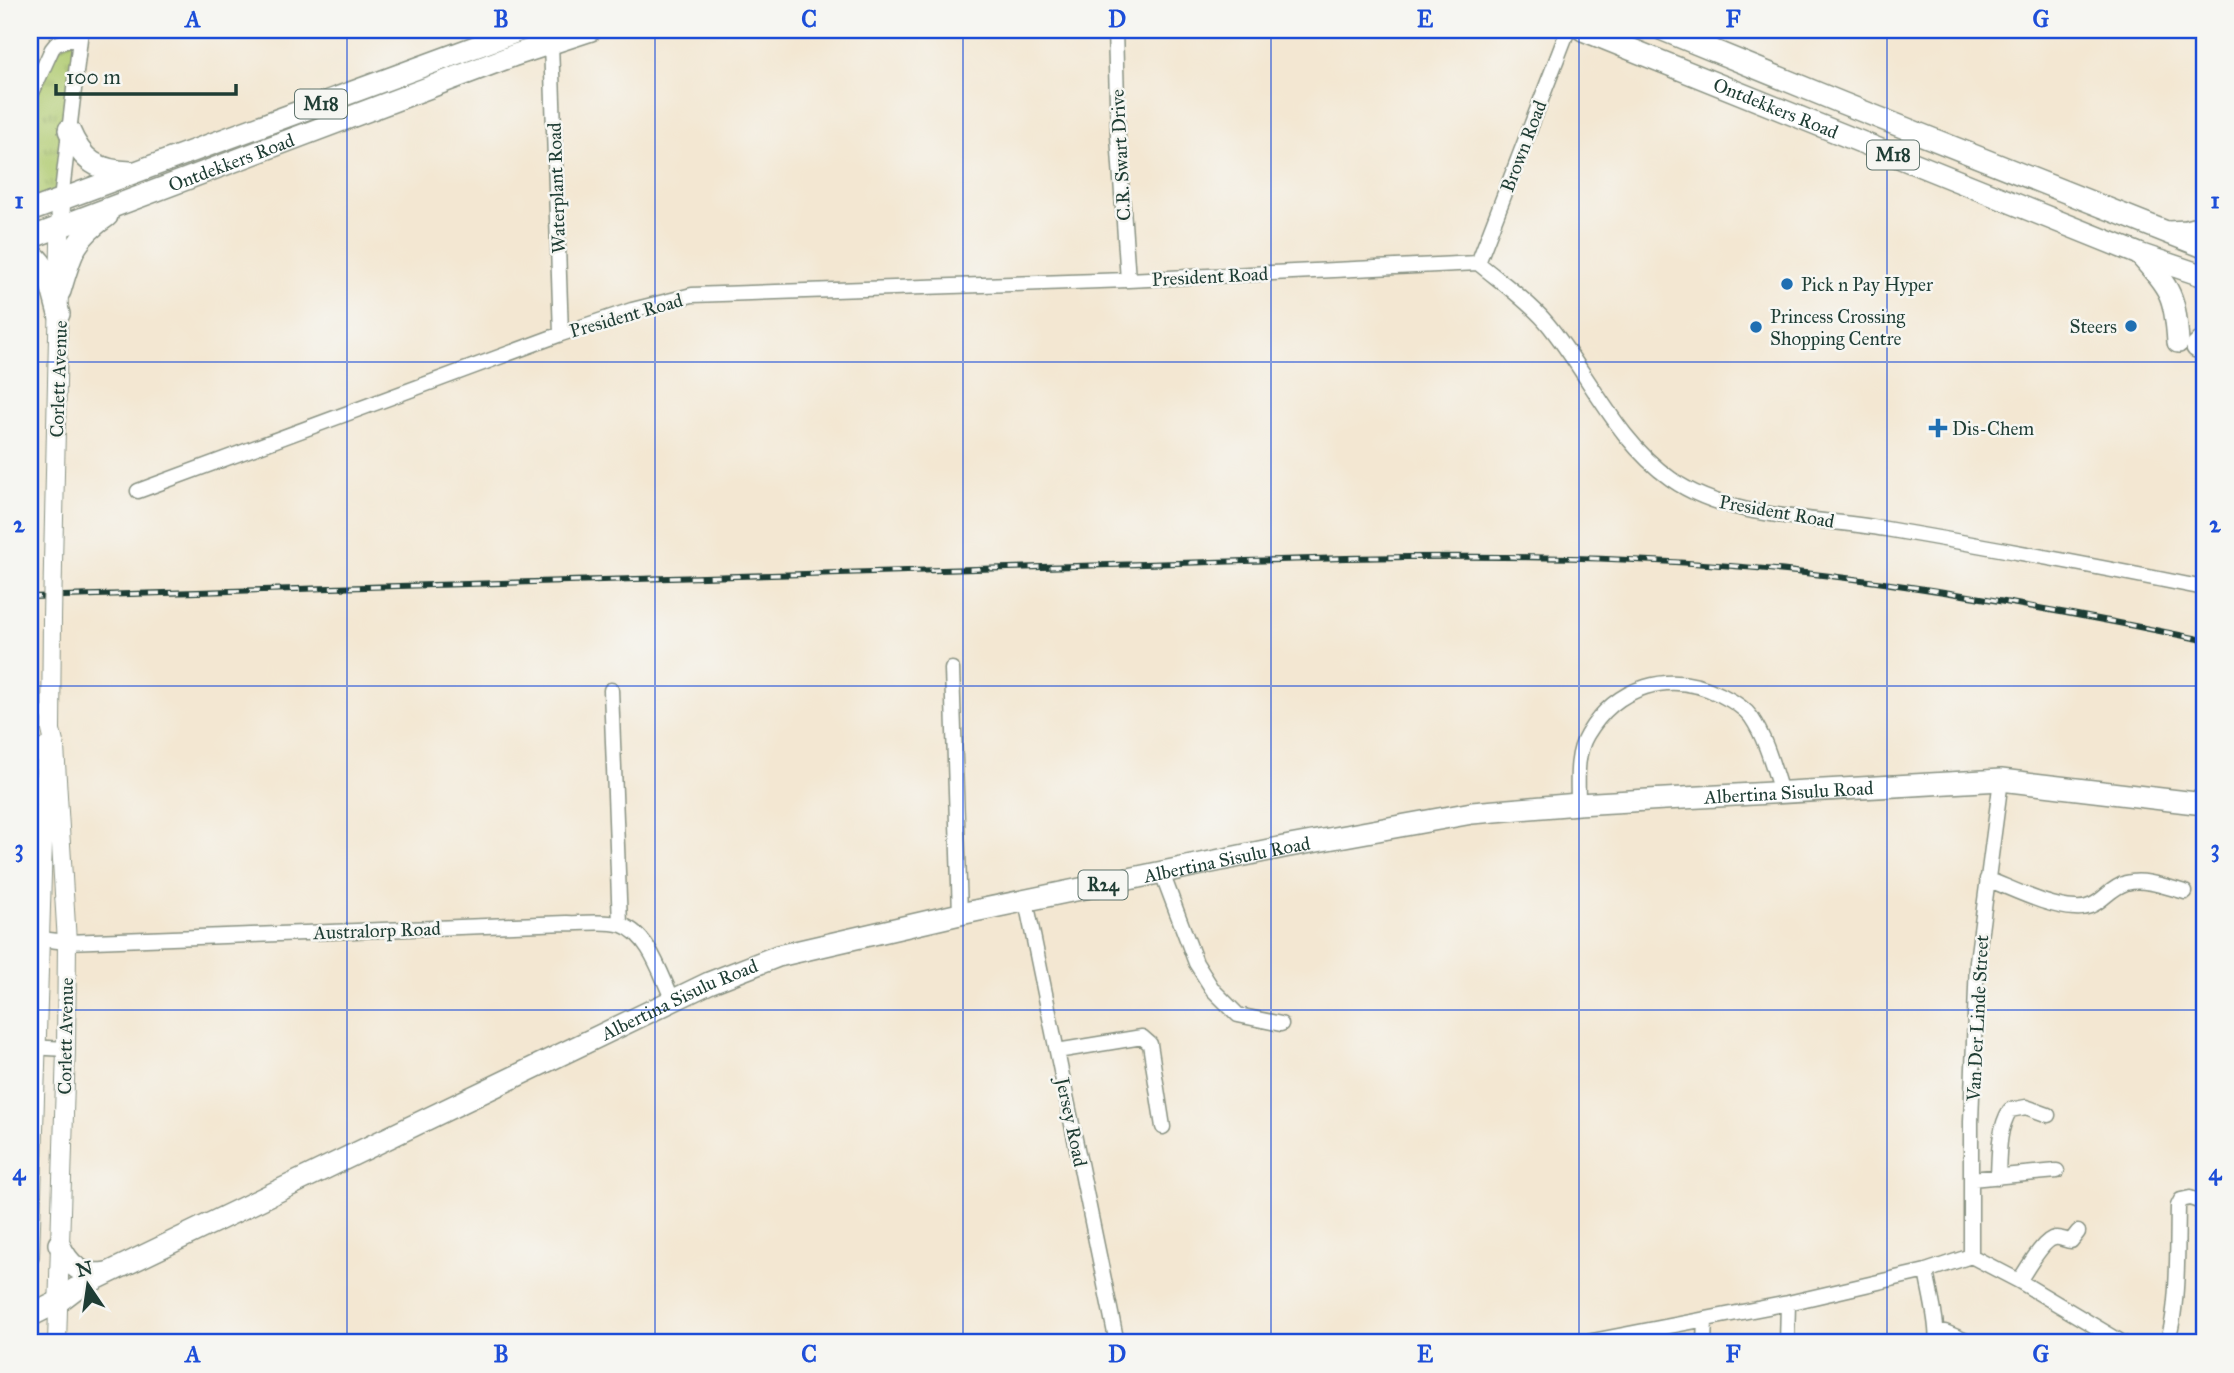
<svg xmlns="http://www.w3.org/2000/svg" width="2234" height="1373" font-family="'IM FELL Great Primer',serif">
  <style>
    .grass { fill: url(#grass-tufts); stroke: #688452; stroke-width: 2 }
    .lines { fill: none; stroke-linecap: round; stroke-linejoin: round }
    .minor-casing { stroke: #899283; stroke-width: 17 }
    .tertiary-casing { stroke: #899283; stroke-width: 20 }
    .primary-casing { stroke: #899283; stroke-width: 24 }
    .minor { stroke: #fff; stroke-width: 14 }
    .tertiary { stroke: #fff; stroke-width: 18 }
    .primary { stroke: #fff; stroke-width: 21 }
    .rail-casing { stroke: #1f3d34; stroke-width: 6 }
    .rail { stroke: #f6f6f2; stroke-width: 3.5; stroke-dasharray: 10; stroke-linecap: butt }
    .tertiary-bridge-casing { stroke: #899283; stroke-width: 20; stroke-linecap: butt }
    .tertiary-bridge { stroke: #fff; stroke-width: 18 }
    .grid { fill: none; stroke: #1d4ed8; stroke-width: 2; stroke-opacity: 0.55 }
    .poi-dot { fill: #1f6fb2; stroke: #f6f6f2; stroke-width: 2.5 }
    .labels { text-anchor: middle; stroke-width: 5; stroke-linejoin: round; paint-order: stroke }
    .shield { fill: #f6f6f2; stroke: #60746d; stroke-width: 2 }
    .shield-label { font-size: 18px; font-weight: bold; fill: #1f3d34 }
    .street-label { font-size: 19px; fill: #1f3d34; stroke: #f6f6f2 }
    .poi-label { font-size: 19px; fill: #1f3d34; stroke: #f6f6f2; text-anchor: start }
    .neatline { fill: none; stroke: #1d4ed8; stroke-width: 2.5 }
    .grid-label { font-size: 23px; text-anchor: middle; font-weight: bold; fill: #1d4ed8 }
  </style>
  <defs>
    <pattern id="grass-tufts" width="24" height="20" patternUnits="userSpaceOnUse" patternTransform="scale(1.75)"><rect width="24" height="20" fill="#b0cb71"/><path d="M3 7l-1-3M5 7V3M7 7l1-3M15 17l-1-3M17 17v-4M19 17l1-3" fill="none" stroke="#8fa65e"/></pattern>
  </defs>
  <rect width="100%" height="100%" fill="#f6f6f2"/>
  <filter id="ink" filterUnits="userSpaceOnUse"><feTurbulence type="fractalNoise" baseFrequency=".0143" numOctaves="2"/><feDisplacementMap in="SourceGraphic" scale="14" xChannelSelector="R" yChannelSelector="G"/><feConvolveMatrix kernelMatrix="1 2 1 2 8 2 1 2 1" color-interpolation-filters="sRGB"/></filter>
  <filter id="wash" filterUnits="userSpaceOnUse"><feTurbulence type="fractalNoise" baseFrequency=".00686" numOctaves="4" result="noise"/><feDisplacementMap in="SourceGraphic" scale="28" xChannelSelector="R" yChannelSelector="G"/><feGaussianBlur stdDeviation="1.57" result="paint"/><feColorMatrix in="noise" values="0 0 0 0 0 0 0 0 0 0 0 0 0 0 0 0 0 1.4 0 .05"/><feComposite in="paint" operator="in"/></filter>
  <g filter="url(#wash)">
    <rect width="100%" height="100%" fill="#f3e7d2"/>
    <!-- grass -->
    <path class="grass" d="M 80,36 L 61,200 L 30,211 L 30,97 L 49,53 Z"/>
  </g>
  <g filter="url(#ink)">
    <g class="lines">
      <!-- minor casing -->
      <g class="minor-casing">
        <path id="minor" d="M 1115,30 L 1118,136 L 1128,280
          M 551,43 L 561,334
          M 30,97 L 52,49 L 56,44 L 80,36
          M 61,200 L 81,30
          M 1478,263 L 1568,30
          M 138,491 L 561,334 L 632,310 L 692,295 L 1128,280 L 1478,263 C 1501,282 1527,300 1546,322 C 1589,373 1615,440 1671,479 C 1729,520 1818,517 1886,529 C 1992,547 2099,567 2204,588
          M 952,669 L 960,914
          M 611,690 L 620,924
          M 2001,780 L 1977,961 L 1971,1122 L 1971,1256 L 2019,1281 L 2123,1343
          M 1578,804 C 1578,782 1575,755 1587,735 C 1616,686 1670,669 1721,695 C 1731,700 1744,707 1751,717 C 1766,739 1773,767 1781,792
          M 1162,873 L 1196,963 L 1213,990 L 1238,1015 L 1281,1024
          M 1987,879 C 2013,889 2048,907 2075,908 C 2100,910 2106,889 2126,883 C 2145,878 2166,887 2185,892
          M 1026,901 L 1117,1343
          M 40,939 L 67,942 L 567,923 C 583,924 606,920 622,925 C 650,935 661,976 673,1000
          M 30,1047 L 66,1049
          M 1057,1051 L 1142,1037 L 1150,1044 L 1163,1127
          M 1998,1177 C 1999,1154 1998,1129 2010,1110 L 2026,1107 L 2048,1115
          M 1971,1179 L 2057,1171
          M 1926,1271 C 1929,1290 1939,1326 1936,1343
          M 2019,1281 C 2026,1271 2043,1239 2055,1238 C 2060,1237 2066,1241 2071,1241 L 2078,1232
          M 1938,1332 L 1945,1332 L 1971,1343
          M 1582,1343 L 1788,1303 L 1926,1271 L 1971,1256
          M 1704,1343 L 1705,1320
          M 1787,1343 L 1788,1303
          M 2167,1343 C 2179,1309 2177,1245 2178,1206 L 2181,1200 L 2190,1198 L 2204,1203"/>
      </g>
      <!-- tertiary casing -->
      <g class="tertiary-casing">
        <path id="tertiary" d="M 53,564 L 61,200
          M 52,619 L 51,730 L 55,747 L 67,942 L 66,1049 L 57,1343
          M 30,1257 L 46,747"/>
      </g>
      <!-- primary casing -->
      <g class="primary-casing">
        <g id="primary">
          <path id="s1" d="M 1583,30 L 2139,254 L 2204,276"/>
          <path d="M 1663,30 L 1842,103 L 2204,247"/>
          <path d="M 69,130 C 82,161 97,171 131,172"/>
          <path d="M 30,211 L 521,30"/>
          <path d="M 2169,232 L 2186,231 L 2204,226"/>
          <path id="s2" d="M 30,238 L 515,55 L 591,30"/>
          <path d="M 30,253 C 49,264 53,294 59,314"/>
          <path d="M 2140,255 C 2171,290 2175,295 2178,342"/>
          <path d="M 60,291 C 71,254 74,238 107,216"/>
          <path d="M 2197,347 L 2204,340"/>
          <path d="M 59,1244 C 69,1266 82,1277 106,1273"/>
          <path id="s3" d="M 30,1316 L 58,1302 L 75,1289 L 709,983 L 778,956 L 960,914 L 1284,847 L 1472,813 L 1578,804 L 2001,780 L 2204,804"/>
        </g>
      </g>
      <!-- minor -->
      <use href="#minor" class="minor"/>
      <!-- tertiary -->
      <use href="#tertiary" class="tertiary"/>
      <!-- primary -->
      <use href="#primary" class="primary"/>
      <!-- rail casing -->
      <g class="rail-casing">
        <path id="rail" d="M 30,597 L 1346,558 C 1496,555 1647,556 1796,572 C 1933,587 2069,612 2204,640"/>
      </g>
      <!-- rail -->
      <use href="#rail" class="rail"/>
      <!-- tertiary-bridge casing -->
      <g class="tertiary-bridge-casing">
        <path id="tertiary-bridge" d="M 52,619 L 53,564"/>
      </g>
      <!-- tertiary-bridge -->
      <use href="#tertiary-bridge" class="tertiary-bridge"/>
    </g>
  </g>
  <!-- grid -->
  <path class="grid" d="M 347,30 L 347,1343M 655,30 L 655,1343M 963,30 L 963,1343M 1271,30 L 1271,1343M 1579,30 L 1579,1343M 1887,30 L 1887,1343M 30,362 L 2204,362M 30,686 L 2204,686M 30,1010 L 2204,1010"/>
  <!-- markers -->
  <g class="poi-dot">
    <circle cx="1787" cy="284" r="7"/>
    <circle cx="2131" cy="326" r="7"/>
    <circle cx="1756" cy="327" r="7"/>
    <path d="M1934.5 417.5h7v7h7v7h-7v7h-7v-7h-7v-7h7z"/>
  </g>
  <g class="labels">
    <!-- shield labels -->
    <g class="shield">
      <rect x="295" y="89.5" width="52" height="29" rx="5"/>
      <rect x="1867" y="140.5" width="52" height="29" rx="5"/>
      <rect x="1078.5" y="870.5" width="49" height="29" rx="5"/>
    </g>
    <g class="shield-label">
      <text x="321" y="110">M18</text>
      <text x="1893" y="161">M18</text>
      <text x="1103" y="891">R24</text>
    </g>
    <!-- street labels -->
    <g class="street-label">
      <text dy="7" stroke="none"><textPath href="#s1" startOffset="208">Ontdekkers Road</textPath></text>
      <text transform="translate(1523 146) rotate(-69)" y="7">Brown Road</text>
      <text transform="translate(1120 155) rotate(-93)" y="7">C.R. Swart Drive</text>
      <text dy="7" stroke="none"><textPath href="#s2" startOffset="215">Ontdekkers Road</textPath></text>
      <text transform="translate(556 188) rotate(-92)" y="7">Waterplant Road</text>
      <text transform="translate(1210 276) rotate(-3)" y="7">President Road</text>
      <text transform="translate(626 315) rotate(-16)" y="7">President Road</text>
      <text transform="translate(58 379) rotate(-88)" y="7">Corlett Avenue</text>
      <text transform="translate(1777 511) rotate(10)" y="7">President Road</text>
      <text dy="7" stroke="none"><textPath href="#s3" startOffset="1857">Albertina Sisulu Road</textPath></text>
      <text dy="7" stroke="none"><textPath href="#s3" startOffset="1290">Albertina Sisulu Road</textPath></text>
      <text transform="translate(377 930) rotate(-2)" y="7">Australorp Road</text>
      <text dy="7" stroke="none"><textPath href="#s3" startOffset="723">Albertina Sisulu Road</textPath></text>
      <text transform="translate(1977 1018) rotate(-87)" y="7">Van Der Linde Street</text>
      <text transform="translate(65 1036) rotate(-89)" y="7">Corlett Avenue</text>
      <text transform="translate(1072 1122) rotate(78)" y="7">Jersey Road</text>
    </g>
    <!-- poi labels -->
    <g class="poi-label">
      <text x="1801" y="291">Pick n Pay Hyper</text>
      <text x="1770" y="323">Princess Crossing<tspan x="1770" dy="22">Shopping Centre</tspan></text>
      <text x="2117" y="333" text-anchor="end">Steers</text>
      <text x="1952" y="435">Dis-Chem</text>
    </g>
  </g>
  <!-- margin -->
  <rect width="2234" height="1373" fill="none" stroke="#f6f6f2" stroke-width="77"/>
  <!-- north arrow -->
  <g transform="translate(88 1285) rotate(347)" stroke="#f6f6f2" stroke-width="5" paint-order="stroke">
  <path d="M0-5L12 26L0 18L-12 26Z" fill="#1f3d34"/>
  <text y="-10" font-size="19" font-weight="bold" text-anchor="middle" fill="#1f3d34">N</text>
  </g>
  <!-- scale -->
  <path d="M56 84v10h180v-10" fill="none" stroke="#1f3d34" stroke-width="3.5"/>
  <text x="66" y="84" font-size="21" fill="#1f3d34" stroke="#f6f6f2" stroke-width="5" paint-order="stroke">100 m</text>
  <rect x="38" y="38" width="2158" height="1296" class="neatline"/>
  <g class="grid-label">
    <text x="193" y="27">A</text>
    <text x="501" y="27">B</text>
    <text x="809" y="27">C</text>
    <text x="1117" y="27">D</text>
    <text x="1425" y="27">E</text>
    <text x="1733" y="27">F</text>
    <text x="2041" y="27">G</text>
    <text x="19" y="208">1</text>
    <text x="2215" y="208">1</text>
    <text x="19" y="532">2</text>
    <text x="2215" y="532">2</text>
    <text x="19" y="856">3</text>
    <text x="2215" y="856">3</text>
    <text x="19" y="1180">4</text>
    <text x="2215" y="1180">4</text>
    <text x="193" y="1362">A</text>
    <text x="501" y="1362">B</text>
    <text x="809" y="1362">C</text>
    <text x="1117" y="1362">D</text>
    <text x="1425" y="1362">E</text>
    <text x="1733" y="1362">F</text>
    <text x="2041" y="1362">G</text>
  </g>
</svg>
